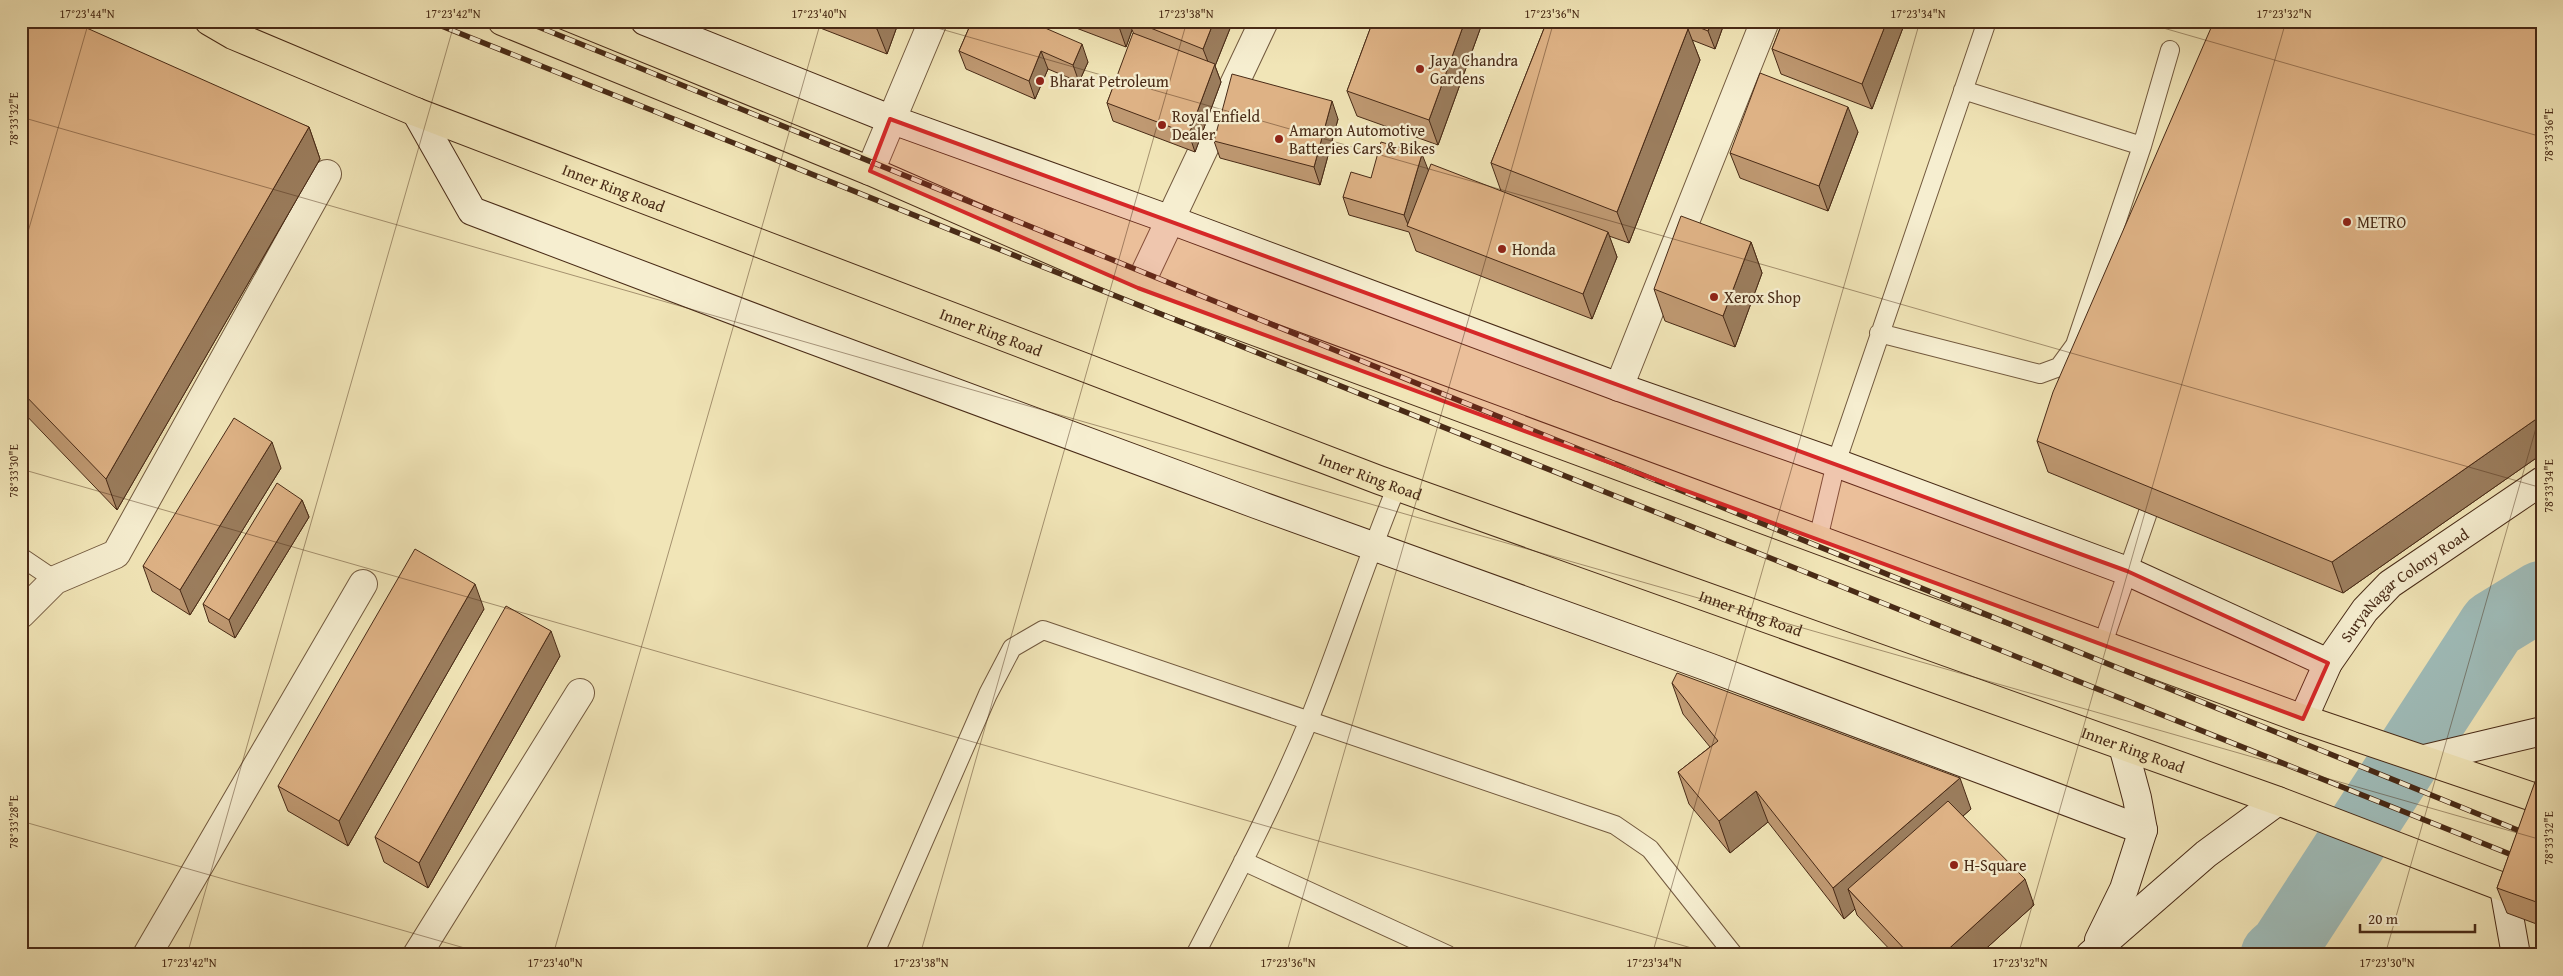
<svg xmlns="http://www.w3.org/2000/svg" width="2563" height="976" font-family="'Gentium Book Plus',serif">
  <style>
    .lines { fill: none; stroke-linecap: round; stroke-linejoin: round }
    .river { stroke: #9fbcb9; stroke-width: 69 }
    .lane-casing { stroke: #72593e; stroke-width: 20 }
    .street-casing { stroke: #72593e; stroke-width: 30 }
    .secondary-casing { stroke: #482a16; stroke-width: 30 }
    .highway-casing { stroke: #482a16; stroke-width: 30 }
    .lane { stroke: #f6eed0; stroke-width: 18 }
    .street { stroke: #f6eed0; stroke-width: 28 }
    .secondary { stroke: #f6eed0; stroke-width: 28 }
    .highway { stroke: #f1e5b7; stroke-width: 28 }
    .rail-casing { stroke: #482a16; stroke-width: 5.5 }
    .rail { stroke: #f6eed0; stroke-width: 4; stroke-dasharray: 11; stroke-linecap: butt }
    .wall { fill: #bf9972; stroke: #482a16 }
    .shaded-wall { fill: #9b7d5d; stroke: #482a16 }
    .building { fill: #deb285; stroke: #482a16 }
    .marked { fill: #d62828; fill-opacity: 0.2; stroke: #d62828; stroke-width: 4; stroke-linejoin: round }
    .ticks { fill: none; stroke: #482a16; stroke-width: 1; stroke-opacity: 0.45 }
    .poi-dot { fill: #8f2418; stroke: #f6eed0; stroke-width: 2 }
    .labels { text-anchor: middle; stroke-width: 4.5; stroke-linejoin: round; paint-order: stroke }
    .poi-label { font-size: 16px; fill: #482a16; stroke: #f6eed0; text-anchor: start }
    .street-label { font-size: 16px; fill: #482a16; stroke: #f6eed0 }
    .neatline { fill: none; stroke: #482a16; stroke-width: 2 }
    .ticks-label { font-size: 12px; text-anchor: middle; fill: #482a16 }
  </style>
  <rect width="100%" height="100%" fill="#f1e5b7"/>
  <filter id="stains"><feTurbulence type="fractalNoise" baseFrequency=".004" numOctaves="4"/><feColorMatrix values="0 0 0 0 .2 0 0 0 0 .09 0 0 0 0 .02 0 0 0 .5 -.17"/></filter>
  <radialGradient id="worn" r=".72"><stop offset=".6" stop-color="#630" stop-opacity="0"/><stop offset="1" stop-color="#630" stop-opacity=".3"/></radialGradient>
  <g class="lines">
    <!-- river -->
    <path class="river" d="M 2275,955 L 2284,947 L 2493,625 L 2542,595"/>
    <!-- lane casing -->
    <g class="lane-casing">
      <path id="lane" d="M 1963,90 L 2142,146
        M 1879,333 L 2040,374 L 2059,367 L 2075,345 L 2142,146 L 2170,50
        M 1818,539 L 1836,463 L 1987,21
        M 21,557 L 55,580
        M 2102,646 L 2155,492
        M 1243,861 L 1448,955
        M 874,955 L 988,694 L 1012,648 L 1043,630 L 1615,825 L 1650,849 L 1734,955
        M 1195,955 C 1235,878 1276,800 1309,720 C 1340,643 1365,563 1397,486"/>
    </g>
    <!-- street casing -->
    <g class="street-casing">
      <path id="street" d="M 870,171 L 933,21
        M 1138,288 L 1264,21
        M 1619,387 L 1765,21
        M 21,614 L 55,580 L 116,554 L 327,174
        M 147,955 L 363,584
        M 417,955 L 580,693"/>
    </g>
    <!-- secondary casing -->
    <g class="secondary-casing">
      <g id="secondary">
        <path d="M 645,21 L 890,119 L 1171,220 L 1619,387 L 1836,463 L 2127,571 L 2328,663"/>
        <path d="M 416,112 L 472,211 L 794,333 L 1256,504 L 1711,668 L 2143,830"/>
        <path id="s1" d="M 2303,719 L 2328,663 L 2365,610 L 2390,584 L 2542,481"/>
        <path d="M 2424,759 L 2542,731"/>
        <path d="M 2504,888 L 2516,955"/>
        <path d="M 2099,940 L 2124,889 L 2143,830 L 2137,798 L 2123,746"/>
        <path d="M 2090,955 L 2206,854 L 2278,801"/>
      </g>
    </g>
    <!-- highway casing -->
    <g class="highway-casing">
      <g id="highway">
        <path id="s2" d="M 209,21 L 233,35 L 416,112 L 1379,480 L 2278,801 L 2542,902"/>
        <path d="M 502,21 L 870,171 L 1138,288 L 2303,719 L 2542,800"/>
      </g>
    </g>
    <!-- lane -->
    <use href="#lane" class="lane"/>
    <!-- street -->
    <use href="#street" class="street"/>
    <!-- secondary -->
    <use href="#secondary" class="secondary"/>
    <!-- highway -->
    <use href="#highway" class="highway"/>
    <!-- rail casing -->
    <g class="rail-casing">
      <path id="rail" d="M 429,21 L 2542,867
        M 524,21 L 2542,840"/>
    </g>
    <!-- rail -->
    <use href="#rail" class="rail"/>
  </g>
  <!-- wall -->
  <path class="wall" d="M 21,21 L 309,127 L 320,159 L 117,510 L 21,410 Z
    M 809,21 L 899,21 L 887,54 L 810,24 Z
    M 972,21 L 1088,62 L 1079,82 L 1048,69 L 1035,99 L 966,69 L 959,51 Z
    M 1062,21 L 1233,21 L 1215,66 L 1221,82 L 1195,152 L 1113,121 L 1107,103 L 1134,34 L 1132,30 L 1126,47 L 1063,23 Z
    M 1373,21 L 1483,21 L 1438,145 L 1357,116 L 1347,91 Z
    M 1547,21 L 1725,21 L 1715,49 L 1692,40 L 1700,60 L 1629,243 L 1609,236 L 1617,257 L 1592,319 L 1416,251 L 1409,232 L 1349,215 L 1343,197 L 1371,178 L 1428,171 L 1501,191 L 1491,163 Z
    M 1783,21 L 1903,21 L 1904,25 L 1872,109 L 1781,74 L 1772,49 Z
    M 2542,21 L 2542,454 L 2343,593 L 2048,472 L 2037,441 Z
    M 1338,119 L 1320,185 L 1220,158 L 1214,141 Z
    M 1858,132 L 1828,211 L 1740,178 L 1730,153 Z
    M 1751,242 L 1762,273 L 1735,347 L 1665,321 L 1654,289 Z
    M 281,468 L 190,615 L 152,591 L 143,566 Z
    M 302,500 L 309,517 L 235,638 L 209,622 L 203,604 Z
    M 484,609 L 348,846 L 288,811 L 278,786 Z
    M 560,656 L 428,888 L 384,862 L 375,837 Z
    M 1672,683 L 1971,809 L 1963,816 L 2034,905 L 1979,955 L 1895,955 L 1857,915 L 1855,909 L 1844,919 L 1768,822 L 1730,853 L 1689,804 L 1678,772 L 1710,747 L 1683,714 Z
    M 2542,765 L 2542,926 L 2507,913 L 2497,888 Z"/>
  <!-- shaded-wall -->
  <path class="shaded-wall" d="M 880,21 L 899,21 L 887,54 L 877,29 Z
    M 1117,21 L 1129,21 L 1132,30 L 1126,47 Z
    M 1214,21 L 1233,21 L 1215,66 L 1221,82 L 1195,152 L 1189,134 L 1212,72 L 1203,49 Z
    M 1465,21 L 1483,21 L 1438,145 L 1429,120 Z
    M 1712,21 L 1725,21 L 1715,49 L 1708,31 Z
    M 1887,21 L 1903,21 L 1904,25 L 1872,109 L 1862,84 Z
    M 1688,29 L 1700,60 L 1629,243 L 1617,212 Z
    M 1082,44 L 1088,62 L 1079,82 L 1073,65 Z
    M 1041,51 L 1048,69 L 1035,99 L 1029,81 Z
    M 1332,101 L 1338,119 L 1320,185 L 1314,167 Z
    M 1848,107 L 1858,132 L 1828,211 L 1819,186 Z
    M 309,127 L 320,159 L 117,510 L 106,479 Z
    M 1422,154 L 1429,172 L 1409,227 L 1404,215 Z
    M 1608,232 L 1617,257 L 1592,319 L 1583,294 Z
    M 1751,242 L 1762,273 L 1735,347 L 1723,316 Z
    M 2542,415 L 2542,454 L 2343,593 L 2332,562 Z
    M 272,442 L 281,468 L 190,615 L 180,590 Z
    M 302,500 L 309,517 L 235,638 L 229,620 Z
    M 475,584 L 484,609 L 348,846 L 339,821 Z
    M 551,631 L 560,656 L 428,888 L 419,863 Z
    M 1960,778 L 1971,809 L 1862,904 L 1848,889 L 1855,909 L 1844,919 L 1833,888 Z
    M 1756,791 L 1768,822 L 1730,853 L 1719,821 Z
    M 2025,879 L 2034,905 L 1979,955 L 1942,955 Z"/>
  <!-- building -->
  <path class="building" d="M 21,21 L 71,21 L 309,127 L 106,479 L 21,391 Z
    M 858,21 L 880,21 L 877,29 Z
    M 972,21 L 1029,21 L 1082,44 L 1073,65 L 1041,51 L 1029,81 L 959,51 Z
    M 1133,21 L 1214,21 L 1203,49 Z
    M 1373,21 L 1465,21 L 1429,120 L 1347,91 Z
    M 1547,21 L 1668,21 L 1688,29 L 1617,212 L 1491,163 Z
    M 1683,21 L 1712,21 L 1708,31 Z
    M 1783,21 L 1887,21 L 1862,84 L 1772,49 Z
    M 2214,21 L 2542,21 L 2542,415 L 2332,562 L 2037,441 L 2053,392 Z
    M 1133,33 L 1215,64 L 1189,134 L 1107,103 Z
    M 1760,73 L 1848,107 L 1819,186 L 1730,153 Z
    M 1232,74 L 1332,101 L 1314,167 L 1214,141 Z
    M 1381,142 L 1422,154 L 1404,215 L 1343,197 L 1351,172 L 1371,178 Z
    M 1431,164 L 1608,232 L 1583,294 L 1407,226 Z
    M 1681,216 L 1751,242 L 1723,316 L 1654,289 Z
    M 234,418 L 272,442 L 180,590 L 143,566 Z
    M 277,483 L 302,500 L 229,620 L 203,604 Z
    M 415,549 L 475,584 L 339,821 L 278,786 Z
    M 506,606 L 551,631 L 419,863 L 375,837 Z
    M 1677,673 L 1960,778 L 1833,888 L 1756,791 L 1719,821 L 1678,772 L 1718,741 L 1672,683 Z
    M 2541,765 L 2542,765 L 2542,904 L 2497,888 Z
    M 1948,801 L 2025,879 L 1942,955 L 1910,955 L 1848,889 Z"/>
  <!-- marked area -->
  <path class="marked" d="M 890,119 L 2127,571 L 2328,663 L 2303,719 L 1138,288 L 870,171 Z"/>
  <!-- ticks -->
  <path class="ticks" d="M 913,21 L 2542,488M 2139,21 L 2542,137M 21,117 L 2542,840M 21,256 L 89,21M 21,469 L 1716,955M 21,821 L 489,955M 187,955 L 455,21M 553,955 L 821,21M 920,955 L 1187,21M 1286,955 L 1554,21M 1652,955 L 1920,21M 2018,955 L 2286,21M 2385,955 L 2542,407"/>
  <!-- markers -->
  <g class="poi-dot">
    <circle cx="1420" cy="69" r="5"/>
    <circle cx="1040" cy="81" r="5"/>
    <circle cx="1162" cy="125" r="5"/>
    <circle cx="1279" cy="139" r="5"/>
    <circle cx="2347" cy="222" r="5"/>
    <circle cx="1502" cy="249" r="5"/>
    <circle cx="1714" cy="297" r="5"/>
    <circle cx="1954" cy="865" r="5"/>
  </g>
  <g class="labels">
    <!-- poi labels -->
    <g class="poi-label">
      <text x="1430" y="66">Jaya Chandra<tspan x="1430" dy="18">Gardens</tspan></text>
      <text x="1050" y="87">Bharat Petroleum</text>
      <text x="1172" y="122">Royal Enfield<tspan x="1172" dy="18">Dealer</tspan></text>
      <text x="1289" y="136">Amaron Automotive<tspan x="1289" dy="18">Batteries Cars &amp; Bikes</tspan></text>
      <text x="2357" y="228">METRO</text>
      <text x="1512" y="255">Honda</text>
      <text x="1724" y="303">Xerox Shop</text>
      <text x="1964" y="871">H-Square</text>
    </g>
    <!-- street labels -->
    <g class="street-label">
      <text dy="6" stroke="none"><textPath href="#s2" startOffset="438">Inner Ring Road</textPath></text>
      <text dy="6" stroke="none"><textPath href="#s2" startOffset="842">Inner Ring Road</textPath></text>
      <text dy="6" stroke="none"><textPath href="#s2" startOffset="1248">Inner Ring Road</textPath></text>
      <text dy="6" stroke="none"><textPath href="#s1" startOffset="172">SuryaNagar Colony Road</textPath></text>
      <text dy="6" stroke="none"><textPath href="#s2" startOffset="1652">Inner Ring Road</textPath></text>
      <text dy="6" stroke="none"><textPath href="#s2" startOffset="2058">Inner Ring Road</textPath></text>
    </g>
  </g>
  <!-- margin -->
  <rect width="2563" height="976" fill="none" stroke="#f1e5b7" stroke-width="55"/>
  <!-- scale -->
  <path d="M2360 924v8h115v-8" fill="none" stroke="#482a16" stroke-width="2.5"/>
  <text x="2368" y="924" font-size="15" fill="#482a16" stroke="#f6eed0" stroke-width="4" paint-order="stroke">20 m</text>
  <rect x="28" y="28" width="2508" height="920" class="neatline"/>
  <g class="ticks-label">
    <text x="87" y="18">17°23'44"N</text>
    <text x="453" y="18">17°23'42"N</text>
    <text x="819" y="18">17°23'40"N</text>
    <text x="1186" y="18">17°23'38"N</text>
    <text x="1552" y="18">17°23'36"N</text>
    <text x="1918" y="18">17°23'34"N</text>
    <text x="2284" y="18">17°23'32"N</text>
    <text transform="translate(14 119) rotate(-90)" y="4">78°33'32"E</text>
    <text transform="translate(2549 135) rotate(-90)" y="4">78°33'36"E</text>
    <text transform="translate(14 471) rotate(-90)" y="4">78°33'30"E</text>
    <text transform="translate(2549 486) rotate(-90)" y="4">78°33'34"E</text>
    <text transform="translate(14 822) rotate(-90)" y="4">78°33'28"E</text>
    <text transform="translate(2549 838) rotate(-90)" y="4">78°33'32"E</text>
    <text x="189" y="967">17°23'42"N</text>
    <text x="555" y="967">17°23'40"N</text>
    <text x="921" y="967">17°23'38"N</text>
    <text x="1288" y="967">17°23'36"N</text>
    <text x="1654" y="967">17°23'34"N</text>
    <text x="2020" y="967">17°23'32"N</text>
    <text x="2387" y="967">17°23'30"N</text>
  </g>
  <rect width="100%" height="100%" filter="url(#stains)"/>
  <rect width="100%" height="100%" fill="url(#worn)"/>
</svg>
